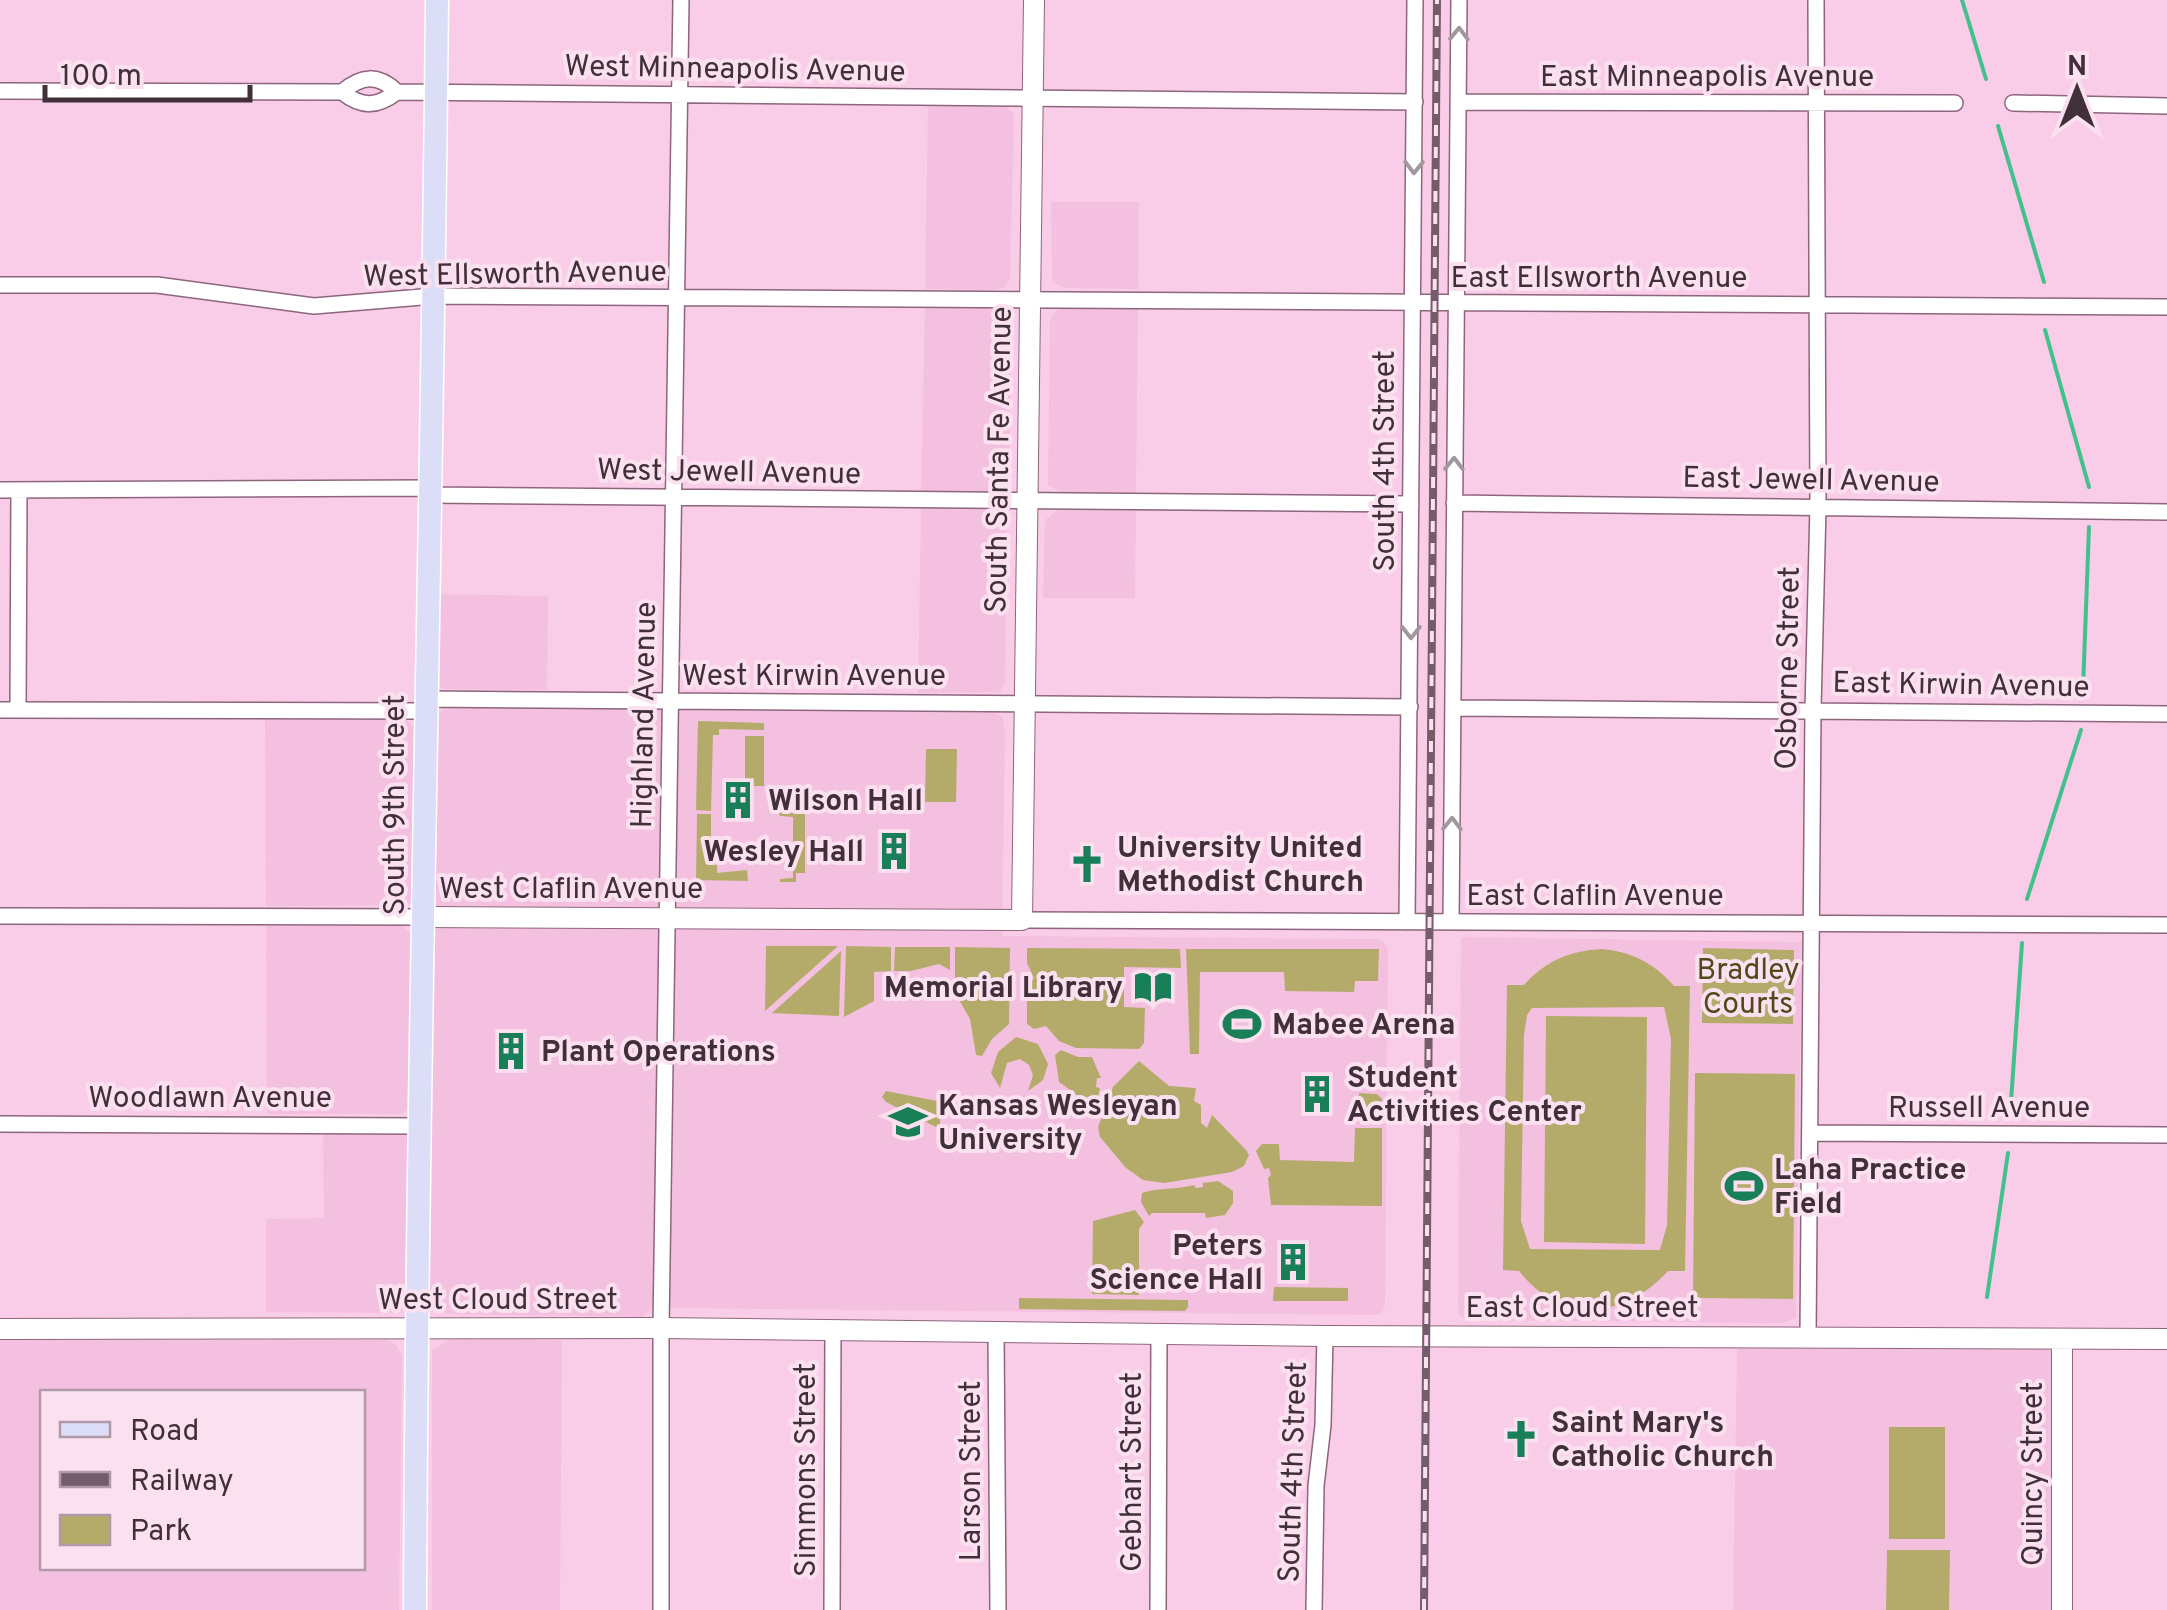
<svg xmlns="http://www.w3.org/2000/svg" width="2167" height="1610" font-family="Overpass,sans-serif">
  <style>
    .built { fill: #f4c0df; fill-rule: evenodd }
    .green { fill: #b4ab6b; fill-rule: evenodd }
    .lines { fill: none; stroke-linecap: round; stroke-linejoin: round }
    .stream { stroke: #43c08c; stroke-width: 4 }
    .street-casing { stroke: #8d657d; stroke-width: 18 }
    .secondary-casing { stroke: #8d657d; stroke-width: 22 }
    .primary-casing { stroke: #fff; stroke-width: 25 }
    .street { stroke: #fff; stroke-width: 15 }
    .secondary { stroke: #fff; stroke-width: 20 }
    .primary { stroke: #dcdef8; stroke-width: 22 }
    .rail-casing { stroke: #755c6a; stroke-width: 8 }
    .rail { stroke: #fbe0f0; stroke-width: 4; stroke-dasharray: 11; stroke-linecap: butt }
    .oneway { stroke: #a0989c }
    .labels { text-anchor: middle; stroke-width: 8; stroke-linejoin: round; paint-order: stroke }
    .street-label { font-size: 30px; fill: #41303a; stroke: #fbe0f0 }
    .poi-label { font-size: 30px; font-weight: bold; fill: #41303a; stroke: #fbe0f0; text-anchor: start }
    .park-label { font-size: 30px; fill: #4f491b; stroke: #fbe0f0 }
  </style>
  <rect width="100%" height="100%" fill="#f9cde7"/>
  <!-- built -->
  <path class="built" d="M 998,103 L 1006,106 L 1014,114 L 1010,280 L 1003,288 L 994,290 L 925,289 L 928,105 Z
    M 1051,202 L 1139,202 L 1138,289 L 1065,288 L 1052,282 Z
    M 925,305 L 1002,306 L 1011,314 L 1009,478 L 1007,484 L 995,492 L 921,493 Z
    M 1064,307 L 1138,308 L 1136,493 L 1064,493 L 1048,486 L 1050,320 L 1057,310 Z
    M 921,507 L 991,509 L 1002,513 L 1006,520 L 1005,682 L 1000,692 L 918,693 Z
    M 1066,510 L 1136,511 L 1135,598 L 1043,598 L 1045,520 L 1057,511 Z
    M 436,594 L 548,596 L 547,690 L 446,689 L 438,686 Z
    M 445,707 L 994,713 L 1002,716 L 1005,732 L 1002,936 L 1377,939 L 1383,942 L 1388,948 L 1385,1304 L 1382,1313 L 1375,1315 L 653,1308 L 642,1317 L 449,1314 L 436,1310 L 430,1305 L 427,1296 L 435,718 Z
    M 403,717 L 415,728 L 411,902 L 405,905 L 266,906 L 265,718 Z
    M 402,925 L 412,935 L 407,1110 L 402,1114 L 267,1114 L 266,926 Z
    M 1461,937 L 1802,942 L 1796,1318 L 1782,1323 L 1468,1320 L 1461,1317 L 1458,1312 Z
    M 323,1131 L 404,1132 L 410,1138 L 406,1300 L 401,1313 L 266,1312 L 266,1219 L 324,1218 Z
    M 452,1338 L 562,1340 L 560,1610 L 432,1610 L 432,1350 Z
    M 0,1340 L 388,1340 L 395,1344 L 402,1355 L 399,1610 L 0,1610 ZM 42,1392 L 362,1392 L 362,1568 L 42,1568 Z
    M 1737,1348 L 2047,1348 L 2053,1351 L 2052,1610 L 1733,1610 Z"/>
  <!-- green -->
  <path class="green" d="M 698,721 L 764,723 L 764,730 L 719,729 L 719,735 L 713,735 L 711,811 L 696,810 Z
    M 745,736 L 764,736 L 764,786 L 745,786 Z
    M 926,749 L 957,749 L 956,802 L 925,802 Z
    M 778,812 L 805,814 L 805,873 L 796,873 L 796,882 L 780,882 L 780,879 L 793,878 L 793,817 L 780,816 Z
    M 697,814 L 711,814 L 711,864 L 717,865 L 717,873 L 747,870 L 748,881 L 696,880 Z
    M 766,946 L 837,946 L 837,947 L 765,1011 Z
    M 846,946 L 891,947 L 891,971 L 874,972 L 874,1001 L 844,1017 Z
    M 895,947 L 950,947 L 950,970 L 939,964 L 911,971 L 894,971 Z
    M 955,947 L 1010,948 L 1009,1024 L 992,1039 L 982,1056 L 976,1055 L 970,1019 L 955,993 Z
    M 1027,948 L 1180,949 L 1181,968 L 1124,967 L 1124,1007 L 1145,1008 L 1144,1043 L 1139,1049 L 1076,1048 L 1059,1041 L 1046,1026 L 1034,1029 L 1027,1024 L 1027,988 L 1034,978 L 1027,963 Z
    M 1703,948 L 1794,950 L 1793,1024 L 1702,1023 Z
    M 1186,949 L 1379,949 L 1378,981 L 1355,981 L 1354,992 L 1285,991 L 1284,972 L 1200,972 L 1199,1054 L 1190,1054 Z
    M 1602,949 C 1632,952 1654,963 1674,986 L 1690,986 L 1685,1271 L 1668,1271 C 1624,1319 1562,1325 1519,1271 L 1503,1270 L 1507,985 L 1524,985 C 1547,960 1569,951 1602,949 ZM 1664,1007 L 1671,1039 L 1667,1225 L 1660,1250 L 1530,1249 L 1521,1221 L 1524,1035 L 1527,1015 L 1532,1008 Z
    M 841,951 L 839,1016 L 772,1013 Z
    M 1546,1016 L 1647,1017 L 1645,1244 L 1544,1242 Z
    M 1016,1037 L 1038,1044 L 1048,1064 L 1043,1080 L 1028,1091 L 1033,1075 L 1029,1065 L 1020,1059 L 1007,1063 L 1000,1088 L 991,1073 L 998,1052 Z
    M 1061,1050 L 1078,1057 L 1092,1057 L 1101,1078 L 1097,1078 L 1096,1087 L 1100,1088 L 1095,1108 L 1059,1082 L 1055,1055 Z
    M 1139,1061 L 1169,1086 L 1196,1088 L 1194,1101 L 1201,1105 L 1201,1123 L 1207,1128 L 1212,1115 L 1246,1150 L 1249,1155 L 1244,1166 L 1232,1172 L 1164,1183 L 1143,1180 L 1126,1168 L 1100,1137 L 1098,1127 L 1113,1087 Z
    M 1695,1073 L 1795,1074 L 1793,1299 L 1693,1298 Z
    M 886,1091 L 937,1101 L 940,1107 L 940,1129 L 886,1102 L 882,1097 Z
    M 1359,1093 L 1377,1094 L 1382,1099 L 1382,1123 L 1359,1122 Z
    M 1355,1128 L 1382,1128 L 1382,1206 L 1271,1205 L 1268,1178 L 1271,1175 L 1269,1168 L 1264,1169 L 1256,1151 L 1262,1144 L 1279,1144 L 1280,1160 L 1354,1162 Z
    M 1218,1181 L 1233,1191 L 1233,1203 L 1225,1215 L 1206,1218 L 1205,1213 L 1152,1213 L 1149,1216 L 1141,1202 L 1142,1193 C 1158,1187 1177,1190 1194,1185 L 1196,1188 L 1203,1187 L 1203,1183 Z
    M 1135,1210 L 1144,1222 L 1139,1229 L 1139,1295 L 1092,1294 L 1093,1221 Z
    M 1274,1287 L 1348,1288 L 1348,1301 L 1273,1301 Z
    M 1019,1298 L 1188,1300 L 1188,1307 L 1185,1311 L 1019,1309 Z
    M 1889,1427 L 1945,1427 L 1945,1539 L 1889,1539 Z
    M 1887,1550 L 1950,1550 L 1949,1610 L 1886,1610 Z"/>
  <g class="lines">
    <!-- stream -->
    <path class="stream" d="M 1962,0 L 1986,79
      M 1998,126 L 2044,282
      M 2045,330 L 2089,487
      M 2083,689 L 2089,527
      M 2027,899 L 2081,730
      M 2010,1116 L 2022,943
      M 1987,1297 L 2008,1153"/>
    <!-- street casing -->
    <g class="street-casing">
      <path id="street" d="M 0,91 L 342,92 C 362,108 377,107 397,92 L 1415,102
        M 342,92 C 362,75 378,74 397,92
        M 1458,102 L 1955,103
        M 2013,103 L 2167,106
        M 0,285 L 157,285 L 314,306 L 434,296 L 2167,307
        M 0,490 L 429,488
        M 429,495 L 1411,504
        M 1454,503 L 2167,512
        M 424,699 L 1410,707
        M 1454,708 L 2167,714
        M 0,710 L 424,711
        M 18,710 L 19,490
        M 0,916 L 423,917
        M 1022,920 L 2167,925
        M 1407,922 L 1415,0
        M 1451,922 L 1459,0
        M 0,1124 L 419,1126
        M 1812,1133 L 2167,1135
        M 996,1332 L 998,1610
        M 1808,1338 L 1813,710 L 1818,506 L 1816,0
        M 661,1610 L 661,1328 L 681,0
        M 832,1610 L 833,1330
        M 1158,1610 L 1159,1334
        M 1314,1610 L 1316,1486 L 1323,1425 L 1325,1336"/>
    </g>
    <!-- secondary casing -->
    <g class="secondary-casing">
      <path id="secondary" d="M 423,917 L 1022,920 L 1034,0
        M 0,1329 L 661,1328 L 1325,1336 L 2167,1339
        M 2062,1610 L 2062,1339"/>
    </g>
    <!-- primary casing -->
    <g class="primary-casing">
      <path id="primary" d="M 415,1610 C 417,1073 432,537 437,0"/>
    </g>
    <!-- street -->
    <use href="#street" class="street"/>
    <!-- secondary -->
    <use href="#secondary" class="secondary"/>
    <!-- primary -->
    <use href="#primary" class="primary"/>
    <!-- rail casing -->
    <g class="rail-casing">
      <path id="rail" d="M 1424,1610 L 1437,0"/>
    </g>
    <!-- rail -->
    <use href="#rail" class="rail"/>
  </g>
  <!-- one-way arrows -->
  <defs><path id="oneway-chevron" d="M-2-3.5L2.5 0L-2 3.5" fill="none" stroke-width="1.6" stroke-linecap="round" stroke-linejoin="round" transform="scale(2.5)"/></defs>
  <g class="oneway">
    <use href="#oneway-chevron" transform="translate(1459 34) rotate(-89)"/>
    <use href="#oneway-chevron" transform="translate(1414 167) rotate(91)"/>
    <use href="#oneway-chevron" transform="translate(1454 464) rotate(-89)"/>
    <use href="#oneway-chevron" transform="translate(1411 632) rotate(90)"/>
    <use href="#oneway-chevron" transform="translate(1452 824) rotate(-89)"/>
  </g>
  <!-- icons -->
  <defs>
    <g id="building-bare" transform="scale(3)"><path d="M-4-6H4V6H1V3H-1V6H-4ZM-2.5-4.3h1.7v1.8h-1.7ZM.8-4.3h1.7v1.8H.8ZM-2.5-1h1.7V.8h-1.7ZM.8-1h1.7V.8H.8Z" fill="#197f58" stroke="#fbe0f0" stroke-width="2.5" paint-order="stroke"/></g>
    <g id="church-bare" transform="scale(3)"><path d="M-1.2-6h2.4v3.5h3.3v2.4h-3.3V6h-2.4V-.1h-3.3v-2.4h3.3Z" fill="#197f58" stroke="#fbe0f0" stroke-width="2.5" paint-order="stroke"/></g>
    <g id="library-bare" transform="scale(3)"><path d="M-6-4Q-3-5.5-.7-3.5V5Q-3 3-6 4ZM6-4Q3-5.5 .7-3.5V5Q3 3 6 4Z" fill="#197f58" stroke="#fbe0f0" stroke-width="2.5" paint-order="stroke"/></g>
    <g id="stadium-bare" transform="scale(3)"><path d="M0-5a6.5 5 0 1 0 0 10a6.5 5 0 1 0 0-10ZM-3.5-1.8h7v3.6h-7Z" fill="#197f58" stroke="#fbe0f0" stroke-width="2.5" paint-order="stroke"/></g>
    <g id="university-bare" transform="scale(3)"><path d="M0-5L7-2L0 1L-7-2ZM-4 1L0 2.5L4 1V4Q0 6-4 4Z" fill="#197f58" stroke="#fbe0f0" stroke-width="2.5" paint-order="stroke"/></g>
  </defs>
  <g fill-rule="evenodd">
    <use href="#building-bare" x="738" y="800"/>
    <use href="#building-bare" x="894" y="851"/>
    <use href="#church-bare" x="1087" y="864"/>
    <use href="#library-bare" x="1153" y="987"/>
    <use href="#stadium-bare" x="1242" y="1024"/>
    <use href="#building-bare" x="511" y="1051"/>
    <use href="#building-bare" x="1317" y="1094"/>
    <use href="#university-bare" x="908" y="1122"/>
    <use href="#stadium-bare" x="1744" y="1186"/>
    <use href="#building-bare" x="1293" y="1262"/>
    <use href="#church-bare" x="1521" y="1439"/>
  </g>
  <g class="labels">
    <!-- street labels -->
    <g class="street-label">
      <text transform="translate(735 68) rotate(1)" y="10">West Minneapolis Avenue</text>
      <text x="1707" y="86">East Minneapolis Avenue</text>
      <text transform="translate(515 273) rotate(-1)" y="10">West Ellsworth Avenue</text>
      <text x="1599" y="287">East Ellsworth Avenue</text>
      <text transform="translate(998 460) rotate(-89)" y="10">South Santa Fe Avenue</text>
      <text transform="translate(1384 461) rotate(-90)" y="10">South 4th Street</text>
      <text transform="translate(729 471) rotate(1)" y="10">West Jewell Avenue</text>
      <text transform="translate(1811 479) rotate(1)" y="10">East Jewell Avenue</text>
      <text transform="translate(1787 668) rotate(-89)" y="10">Osborne Street</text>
      <text x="814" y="685">West Kirwin Avenue</text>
      <text transform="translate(1961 684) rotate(1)" y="10">East Kirwin Avenue</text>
      <text transform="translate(643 715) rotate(-89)" y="10">Highland Avenue</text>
      <text transform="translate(394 805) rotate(-90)" y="10">South 9th Street</text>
      <text x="571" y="898">West Claflin Avenue</text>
      <text x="1595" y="905">East Claflin Avenue</text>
      <text x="210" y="1107">Woodlawn Avenue</text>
      <text x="1989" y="1117">Russell Avenue</text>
      <text x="498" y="1309">West Cloud Street</text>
      <text x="1582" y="1317">East Cloud Street</text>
      <text transform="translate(805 1470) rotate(-90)" y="10">Simmons Street</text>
      <text transform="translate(970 1471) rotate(-90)" y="10">Larson Street</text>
      <text transform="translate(1131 1472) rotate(-90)" y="10">Gebhart Street</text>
      <text transform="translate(1292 1472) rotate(-88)" y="10">South 4th Street</text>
      <text transform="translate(2032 1474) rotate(-90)" y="10">Quincy Street</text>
    </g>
    <!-- poi labels -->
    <g class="poi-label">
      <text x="768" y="810">Wilson Hall</text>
      <text x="1117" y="857">University United<tspan x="1117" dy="34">Methodist Church</tspan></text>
      <text x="864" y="861" text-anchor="end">Wesley Hall</text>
      <text x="1123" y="997" text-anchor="end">Memorial Library</text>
      <text x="1272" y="1034">Mabee Arena</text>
      <text x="541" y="1061">Plant Operations</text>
      <text x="1347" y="1087">Student<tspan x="1347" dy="34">Activities Center</tspan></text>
      <text x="938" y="1115">Kansas Wesleyan<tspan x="938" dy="34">University</tspan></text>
      <text x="1774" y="1179">Laha Practice<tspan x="1774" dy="34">Field</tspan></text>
      <text x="1263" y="1255" text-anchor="end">Peters<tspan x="1263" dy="34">Science Hall</tspan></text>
      <text x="1551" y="1432">Saint Mary's<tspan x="1551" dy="34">Catholic Church</tspan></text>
    </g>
    <!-- park labels -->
    <g class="park-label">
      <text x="1748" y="979">Bradley<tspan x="1748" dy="34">Courts</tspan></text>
    </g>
  </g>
  <!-- legend -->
  <rect x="40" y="1390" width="325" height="180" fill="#fbe0f0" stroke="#b19aa7" stroke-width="2.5"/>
  <rect x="60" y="1422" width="50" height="15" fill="#dcdef8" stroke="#b19aa7" stroke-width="2.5"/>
  <text x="130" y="1440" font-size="30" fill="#41303a">Road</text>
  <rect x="60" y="1472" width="50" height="15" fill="#755c6a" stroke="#b19aa7" stroke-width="2.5"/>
  <text x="130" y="1490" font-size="30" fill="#41303a">Railway</text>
  <rect x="60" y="1515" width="50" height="30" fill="#b4ab6b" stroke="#b19aa7" stroke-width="2.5"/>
  <text x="130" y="1540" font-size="30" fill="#41303a">Park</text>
  <!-- north arrow -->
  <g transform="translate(2077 90)" stroke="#fbe0f0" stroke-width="8" paint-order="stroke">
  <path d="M0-8L18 38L0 25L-18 38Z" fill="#41303a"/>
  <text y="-15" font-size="28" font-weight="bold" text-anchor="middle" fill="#41303a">N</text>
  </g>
  <!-- scale -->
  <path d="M45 85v15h205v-15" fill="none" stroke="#41303a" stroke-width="5"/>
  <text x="60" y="85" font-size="30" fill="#41303a" stroke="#fbe0f0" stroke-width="8" paint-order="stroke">100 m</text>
</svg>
